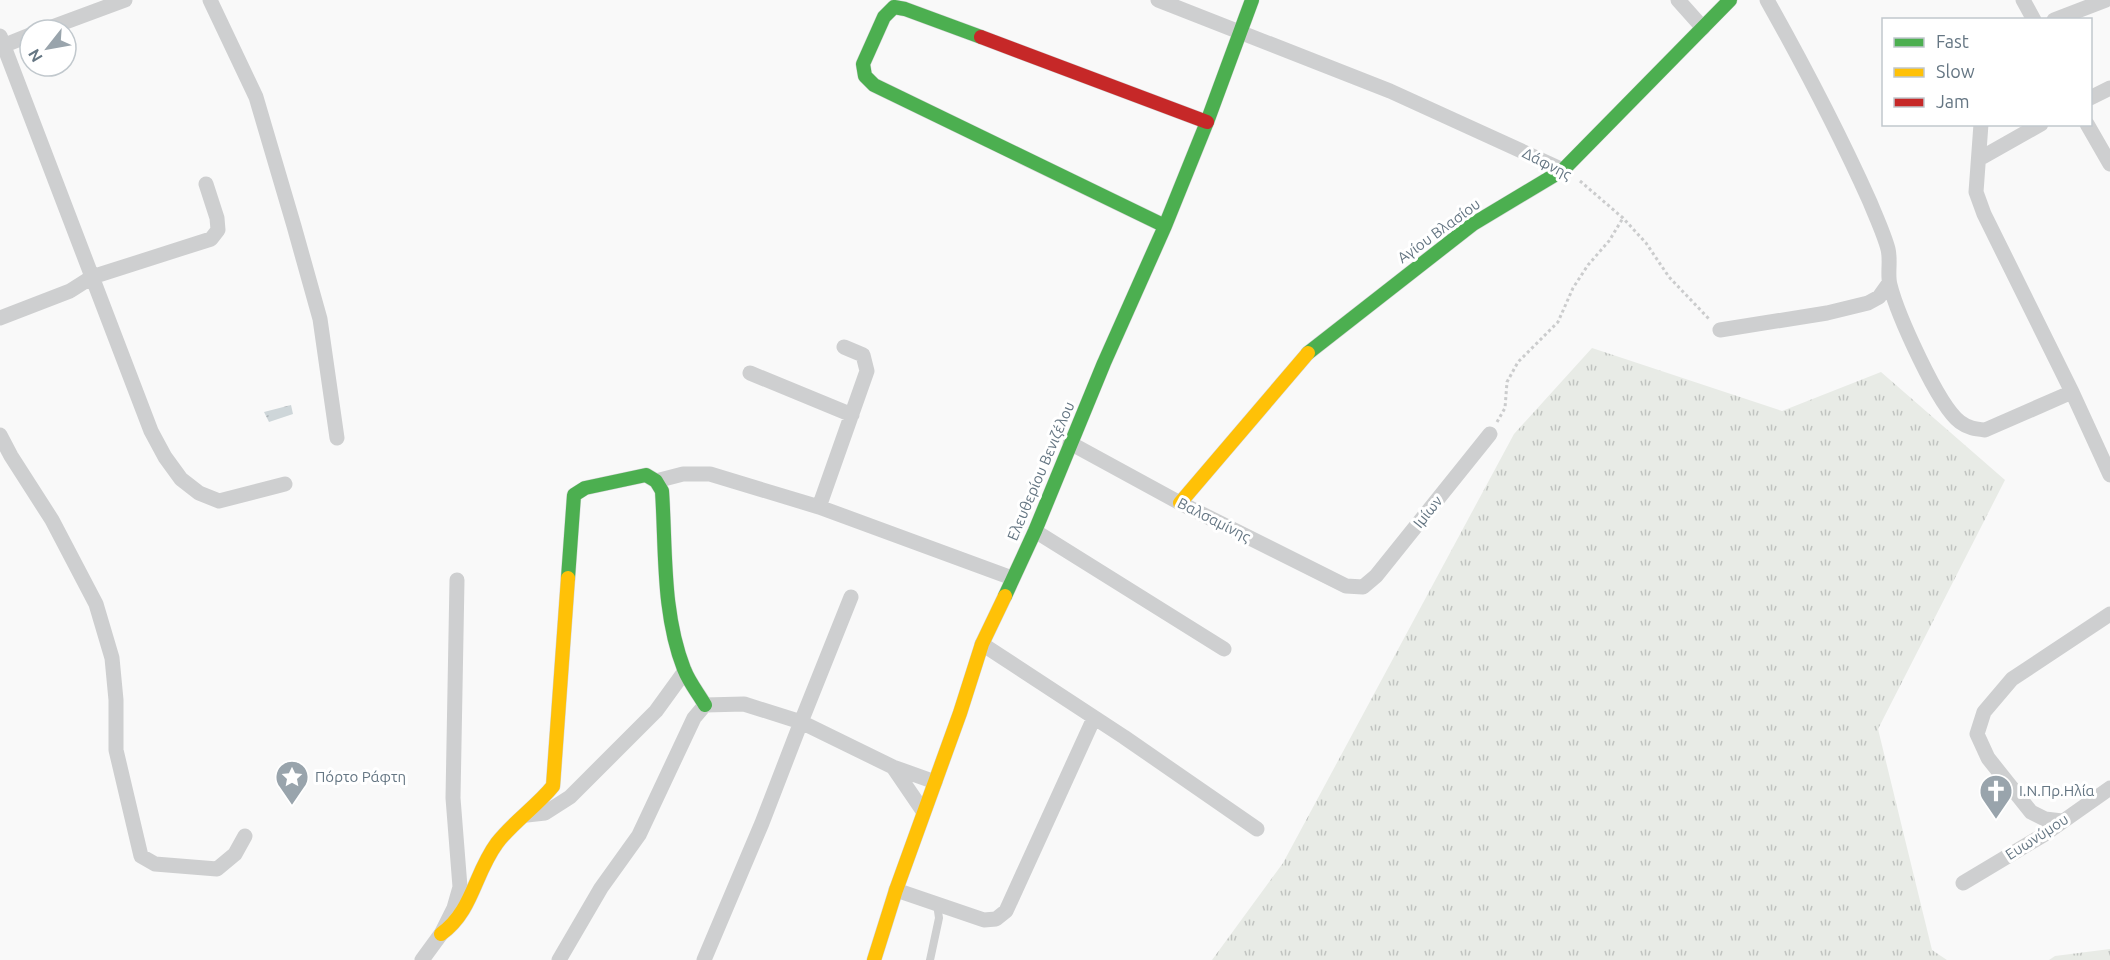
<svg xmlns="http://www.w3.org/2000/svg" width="2110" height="960" font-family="Ubuntu,sans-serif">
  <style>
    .grass { fill: url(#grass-tufts) }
    .water { fill: url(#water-ripples) }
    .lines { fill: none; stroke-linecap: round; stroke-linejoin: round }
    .fast-casing { stroke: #d5d6d7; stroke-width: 15 }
    .slow-casing { stroke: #d5d6d7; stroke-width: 15 }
    .jam-casing { stroke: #d5d6d7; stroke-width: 15 }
    .path { stroke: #cbcccd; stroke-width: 3; stroke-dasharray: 3 3; stroke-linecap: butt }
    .lane { stroke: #cecfd0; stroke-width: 8 }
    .street { stroke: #cecfd0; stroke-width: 15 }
    .fast { stroke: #4caf50; stroke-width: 14 }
    .slow { stroke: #ffc107; stroke-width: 14 }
    .jam { stroke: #c62828; stroke-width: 14 }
    .labels { text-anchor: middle; stroke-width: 6; stroke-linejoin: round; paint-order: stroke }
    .street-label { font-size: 15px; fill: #657683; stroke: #fff }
    .poi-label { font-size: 15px; fill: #657683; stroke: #fff; text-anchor: start }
  </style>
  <defs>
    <pattern id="grass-tufts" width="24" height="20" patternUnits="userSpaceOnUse" patternTransform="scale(1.5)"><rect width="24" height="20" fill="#e8ebe6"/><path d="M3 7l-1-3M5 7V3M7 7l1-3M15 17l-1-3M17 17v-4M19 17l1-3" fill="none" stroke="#c0c3c0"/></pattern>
    <pattern id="water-ripples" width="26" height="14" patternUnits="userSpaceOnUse" patternTransform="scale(1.5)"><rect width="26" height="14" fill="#ced6d9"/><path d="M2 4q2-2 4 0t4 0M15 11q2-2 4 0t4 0" fill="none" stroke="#abb2b5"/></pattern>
  </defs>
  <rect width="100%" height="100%" fill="#f9f9f9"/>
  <!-- grass -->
  <path class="grass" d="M 1592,348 L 1782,411 L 1881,372 L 2005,480 L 1878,729 L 1932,950 L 1947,960 L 1212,960 L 1283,863 L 1514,434 Z
    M 2110,949 L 2110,960 L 2049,960 L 2055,956 Z"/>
  <!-- water -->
  <path class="water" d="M 291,405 L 293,414 L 269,422 L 264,412 Z"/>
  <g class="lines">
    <!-- fast casing -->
    <g class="fast-casing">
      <path id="fast" d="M 981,37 L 905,9 L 894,7 L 884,17 L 863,64 L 865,76 L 874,85 L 1165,226
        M 1308,353 L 1473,224 L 1563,170 L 1730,0
        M 568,578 L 574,495 L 585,488 L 646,475 L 656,481 L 662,491 C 666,550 662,613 684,669 C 689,682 698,693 705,705
        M 1005,596 L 1035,531 L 1104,363 L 1165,226 L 1207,122 L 1252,0"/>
    </g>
    <!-- slow casing -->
    <g class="slow-casing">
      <path id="slow" d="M 1180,503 L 1308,353
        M 441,934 C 473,911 474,874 497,843 C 513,822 536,807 553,786 L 568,578
        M 874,960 L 896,890 L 960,713 L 982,644 L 1005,596"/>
    </g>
    <!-- jam casing -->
    <g class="jam-casing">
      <path id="jam" d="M 981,37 L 1207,122"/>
    </g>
    <!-- path -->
    <path class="path" d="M 1580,181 L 1623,218 L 1646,243 L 1669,277 L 1710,320
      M 1497,422 L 1505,408 L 1507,382 L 1518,362 L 1558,322 L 1573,288 L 1588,265 L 1609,241 L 1623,218"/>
    <!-- lane -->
    <path class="lane" d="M 930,960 L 939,918 L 937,904"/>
    <!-- street -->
    <path class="street" d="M 210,0 L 256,97 L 294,226 L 320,319 L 337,438
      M 1158,0 L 1390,91 L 1563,170
      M 1678,0 L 1703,28
      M 1767,0 C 1804,66 1839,133 1870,202 C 1876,217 1884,234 1888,249 C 1891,261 1887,274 1890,285 C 1897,313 1938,406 1960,422 C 1968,428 1975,429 1985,430 L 2072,392
      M 2023,0 L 2034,20
      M 2054,20 L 2106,0
      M 44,30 L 125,0
      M 0,36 L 151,431 L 165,457 L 181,479 L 199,493 L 219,501 L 285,484
      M 0,47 L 30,35
      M 2090,98 L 2110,88
      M 1981,124 L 1976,192 L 1984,214 L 2072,392 L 2110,475
      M 2087,124 L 2110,164
      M 1979,159 L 2041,124
      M 0,318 L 70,291 L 92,277 L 211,239 L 218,230 L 217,218 L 206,184
      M 1720,330 L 1827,313 L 1868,303 L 1879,297 L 1889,283
      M 750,373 L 852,415
      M 0,435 L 11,456 L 52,520 L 96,604 L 112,658 L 116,700 L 116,750 L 141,856 L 155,864 L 217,869 L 235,854 L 245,836
      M 1070,443 L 1180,503 L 1346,586 L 1363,587 L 1376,576 L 1490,434
      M 656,481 L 683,474 L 710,474 L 819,507 L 1012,578
      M 819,507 L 867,371 L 863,355 L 844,347
      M 1035,531 L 1224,649
      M 851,597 L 801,722 L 893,767 L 935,782
      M 982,644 L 1124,737 L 1257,829
      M 893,767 L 923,811
      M 527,815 L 545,813 L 570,797 L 656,711 L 685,671
      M 2062,821 L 2045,819 L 2031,812 L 1988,758 L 1977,734 L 1984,712 L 2012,679 L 2110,614
      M 1963,883 L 2045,834 L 2110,788
      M 896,890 L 984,920 L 996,919 L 1006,911 L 1094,718
      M 422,960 L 441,934 L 454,908 L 460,887 L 453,798 L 457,580
      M 559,960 L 601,888 L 639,835 L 694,718 L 705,705 L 744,704 L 801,722 L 762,823 L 704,960"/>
    <!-- fast -->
    <use href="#fast" class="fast"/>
    <!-- slow -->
    <use href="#slow" class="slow"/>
    <!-- jam -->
    <use href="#jam" class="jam"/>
  </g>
  <!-- icons -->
  <defs>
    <g id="sight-pin" transform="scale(1.725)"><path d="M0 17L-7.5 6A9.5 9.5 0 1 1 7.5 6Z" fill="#99a4ac" stroke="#fff"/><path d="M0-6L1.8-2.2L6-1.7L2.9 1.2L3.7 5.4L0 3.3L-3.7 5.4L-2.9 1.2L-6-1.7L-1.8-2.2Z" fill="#fff"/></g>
    <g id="church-pin" transform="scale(1.725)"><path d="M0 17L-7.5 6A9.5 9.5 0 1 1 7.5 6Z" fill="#99a4ac" stroke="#fff"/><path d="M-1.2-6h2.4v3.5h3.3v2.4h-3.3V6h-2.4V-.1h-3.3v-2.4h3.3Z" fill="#fff"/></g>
  </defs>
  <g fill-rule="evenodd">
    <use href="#sight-pin" x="292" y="777"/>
    <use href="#church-pin" x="1996" y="791"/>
  </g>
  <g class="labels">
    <!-- street labels -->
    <g class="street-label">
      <text transform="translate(1547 164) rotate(27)" y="5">Δάφνης</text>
      <text transform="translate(1439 231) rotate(-36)" y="5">Αγίου Βλασίου</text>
      <text transform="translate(1041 471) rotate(-67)" y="5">Ελευθερίου Βενιζέλου</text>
      <text transform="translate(1428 512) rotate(-51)" y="5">Ιμίων</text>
      <text transform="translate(1214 520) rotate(27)" y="5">Βαλσαμίνης</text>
      <text transform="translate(2037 837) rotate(-33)" y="5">Ευωνύμου</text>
    </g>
    <!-- poi labels -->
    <g class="poi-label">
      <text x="315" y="782">Πόρτο Ράφτη</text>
      <text x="2019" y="796">Ι.Ν.Πρ.Ηλία</text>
    </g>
  </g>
  <!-- legend -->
  <rect x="1882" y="18" width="210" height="108" fill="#ffffff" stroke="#c1c8cd" stroke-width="1.5"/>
  <rect x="1894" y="38" width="30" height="9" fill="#4caf50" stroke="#c1c8cd" stroke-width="1.5"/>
  <text x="1936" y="48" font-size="18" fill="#657683">Fast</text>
  <rect x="1894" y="68" width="30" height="9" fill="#ffc107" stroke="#c1c8cd" stroke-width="1.5"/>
  <text x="1936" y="78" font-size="18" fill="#657683">Slow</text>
  <rect x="1894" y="98" width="30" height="9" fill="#c62828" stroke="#c1c8cd" stroke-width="1.5"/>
  <text x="1936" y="108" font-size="18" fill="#657683">Jam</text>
  <!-- north arrow -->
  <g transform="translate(48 48) rotate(239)"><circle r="28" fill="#ffffff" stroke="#c1c8cd" stroke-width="1.5"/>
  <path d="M0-4.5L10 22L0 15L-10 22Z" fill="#99a4ac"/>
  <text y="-9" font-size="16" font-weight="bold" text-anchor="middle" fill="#657683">N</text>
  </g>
</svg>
